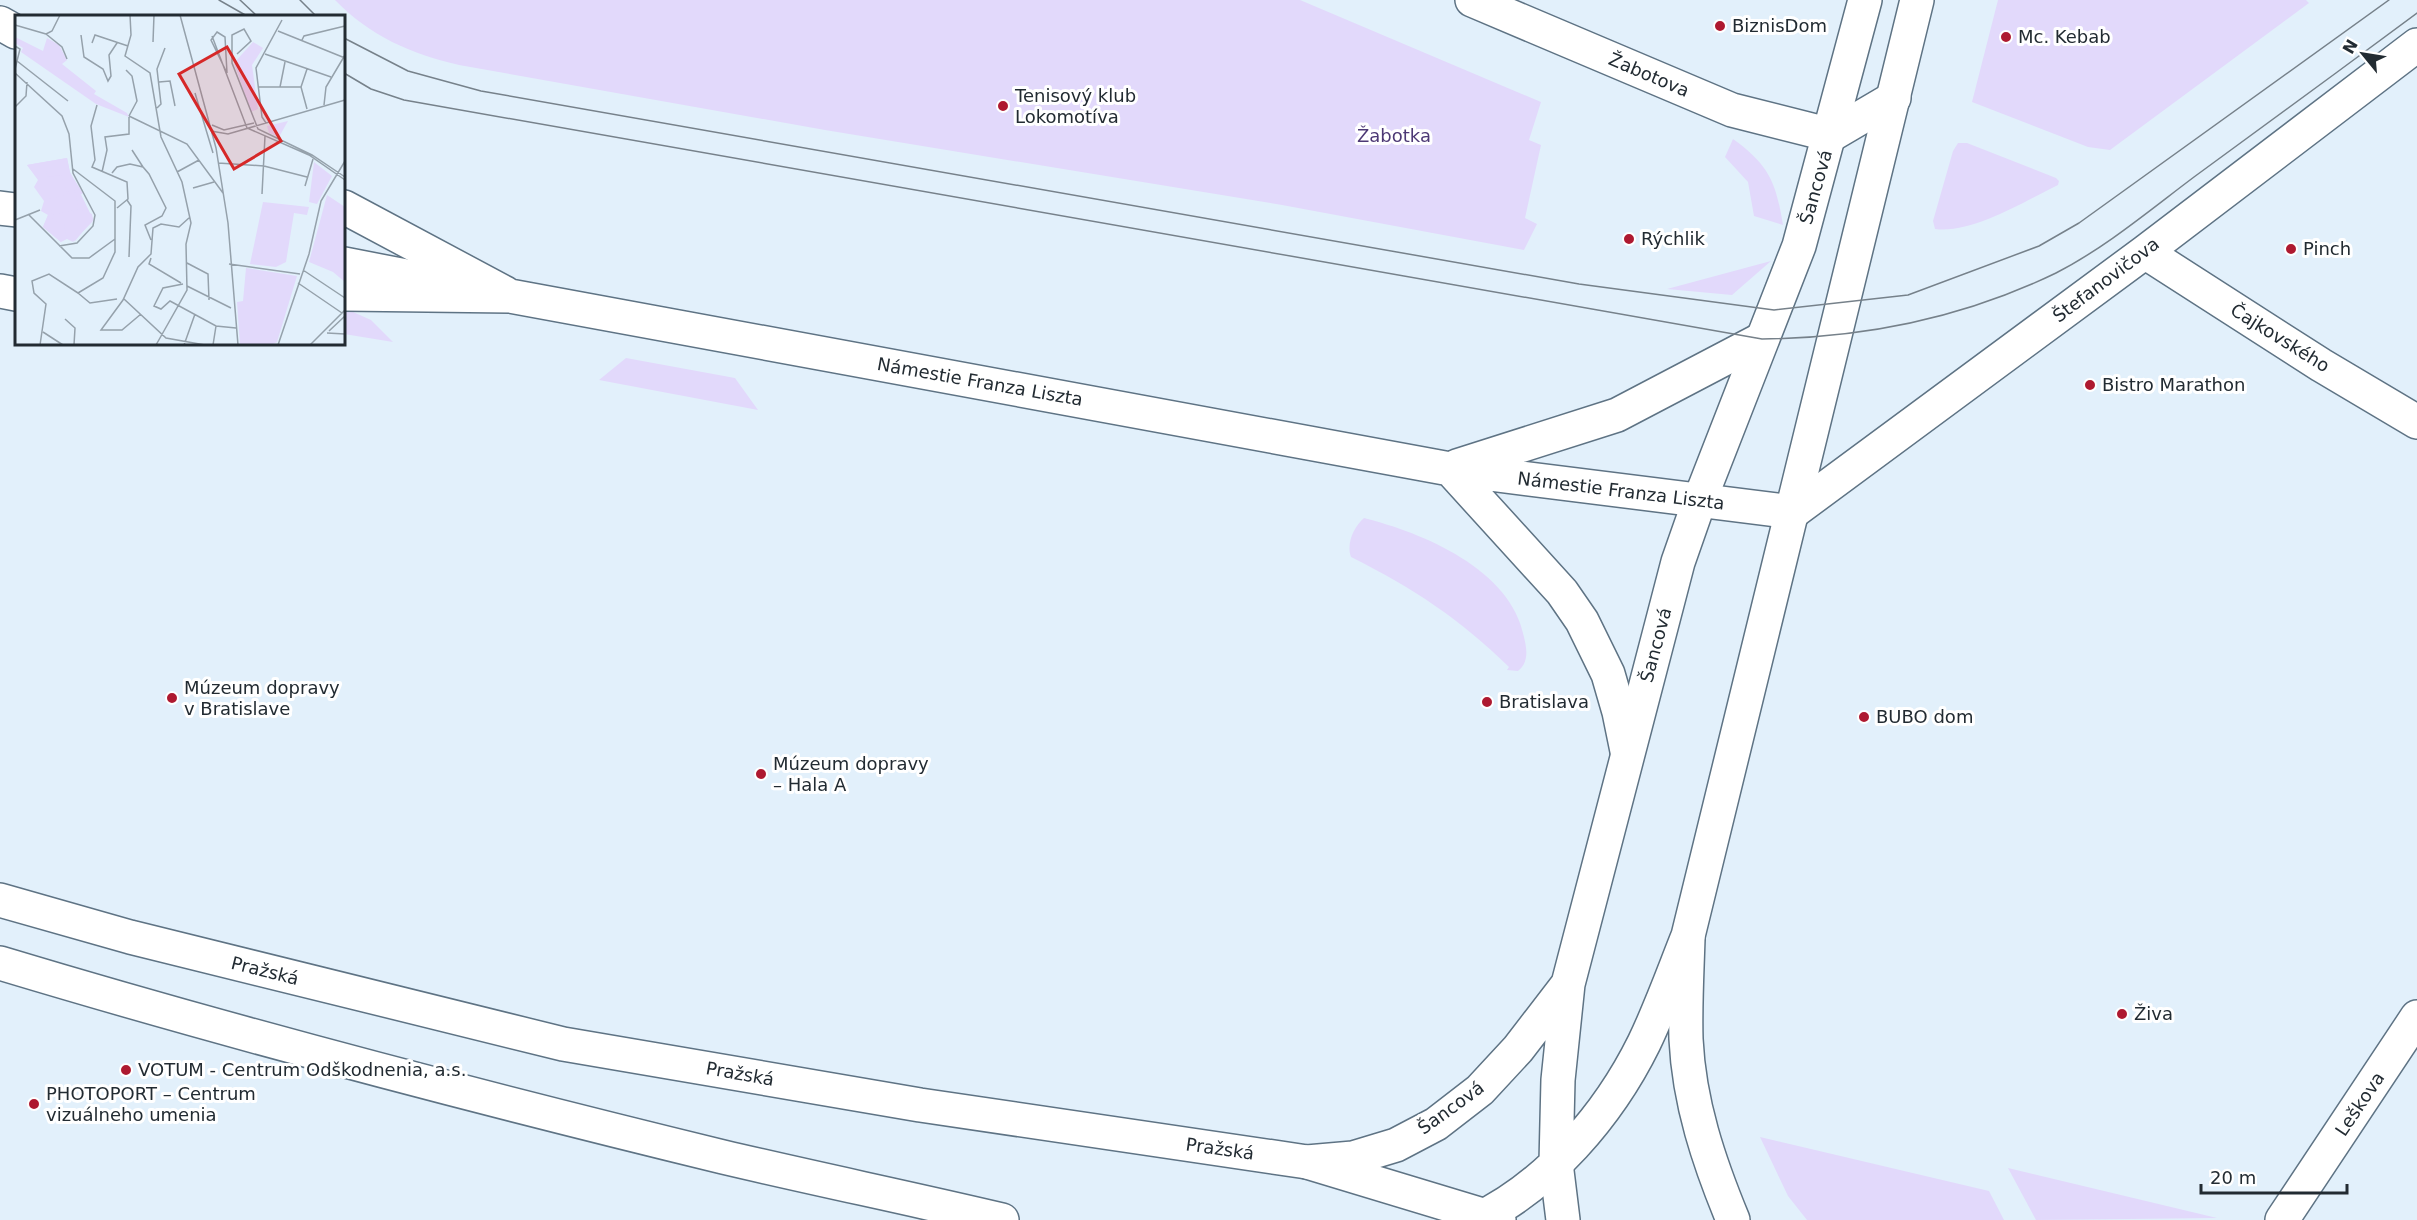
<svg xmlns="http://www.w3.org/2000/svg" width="2417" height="1220" font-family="'DejaVu Sans',sans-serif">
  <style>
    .green { fill: #e2d9fb }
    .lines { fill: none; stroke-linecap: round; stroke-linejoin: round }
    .minor-casing { stroke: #5e7384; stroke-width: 36 }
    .tertiary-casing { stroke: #5e7384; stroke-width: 36 }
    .secondary-casing { stroke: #5e7384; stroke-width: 36 }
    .primary-casing { stroke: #5e7384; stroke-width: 36 }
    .minor { stroke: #fff; stroke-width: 33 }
    .tertiary { stroke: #fff; stroke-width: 33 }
    .secondary { stroke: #fff; stroke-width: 33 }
    .primary { stroke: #fff; stroke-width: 33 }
    .tram { stroke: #76818a; stroke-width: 1.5 }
    .poi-dot { fill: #ae1930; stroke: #fff; stroke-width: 2 }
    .labels { text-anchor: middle; stroke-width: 6; stroke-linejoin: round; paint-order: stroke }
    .poi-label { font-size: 18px; fill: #222b32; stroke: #fff; text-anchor: start }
    .street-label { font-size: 18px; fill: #222b32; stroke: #fff }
    .park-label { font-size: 18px; fill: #4d3975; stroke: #fff }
    .inset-road { fill: none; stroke: #95a1ab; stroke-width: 1.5 }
    .view { fill: #d62828; fill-opacity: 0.15; stroke: #d62828; stroke-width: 3 }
    .inset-edge { fill: none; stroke: #222b32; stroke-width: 3 }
  </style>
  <rect width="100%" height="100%" fill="#e2f0fb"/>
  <!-- green -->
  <path class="green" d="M 335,0 L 1300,0 L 1541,102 L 1529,140 L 1541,145 L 1525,218 L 1537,224 L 1524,250 L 1282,205 L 825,130 L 459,65 C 411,54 370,36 335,0 Z
    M 1998,0 L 2306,0 L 2309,3 L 2110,150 L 2088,147 L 1972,102 Z
    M 1733,139 C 1769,165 1776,182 1783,225 L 1754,216 L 1748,182 L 1725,157 Z
    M 1958,143 L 1967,143 L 2056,178 L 2059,181 L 2058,185 C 2025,201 1972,234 1935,229 L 1933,221 L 1953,151 Z
    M 1771,261 L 1732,295 L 1667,289 Z
    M 344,308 L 371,320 L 393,342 L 344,334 Z
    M 626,358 L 735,378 L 758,410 L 599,380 Z
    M 1364,518 C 1423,533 1511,569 1524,637 C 1527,650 1529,662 1518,671 L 1507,670 L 1509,667 C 1460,619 1413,588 1351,557 C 1346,543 1354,527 1364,518 Z
    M 1760,1137 L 1989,1191 L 2004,1220 L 1807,1220 L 1788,1196 Z
    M 2008,1168 L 2217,1218 L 2036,1220 Z"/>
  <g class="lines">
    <!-- minor casing -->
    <g class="minor-casing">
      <path id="minor" d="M 1472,0 L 1732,110 L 1831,135 L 1894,98
        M 0,208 L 16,210
        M 2145,252 L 2321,365 L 2417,422
        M 344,264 L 463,287
        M 1793,512 L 2145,252 L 2417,45
        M 2282,1220 L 2417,1017"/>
    </g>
    <!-- tertiary casing -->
    <g class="tertiary-casing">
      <path id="tertiary" d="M 0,23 L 16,32
        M 344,207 L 505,293
        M 0,291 L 16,294
        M 344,294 L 510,296 L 1450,469 L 1793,512
        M 1457,466 L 1617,415 L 1762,339
        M 1450,469 L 1562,592 L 1582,621 L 1608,674 L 1619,712 L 1627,751"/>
    </g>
    <!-- secondary casing -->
    <g class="secondary-casing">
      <path id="secondary" d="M 1688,938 C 1687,972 1685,1006 1686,1039 C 1689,1103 1709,1162 1733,1220
        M 1307,1162 L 1499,1220
        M 1556,1163 L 1563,1220"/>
    </g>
    <!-- primary casing -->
    <g class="primary-casing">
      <path id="primary" d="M 0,900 L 130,937 L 563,1044 L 920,1105 L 1307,1162 L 1353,1158 L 1396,1145 L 1436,1124 L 1480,1090 L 1518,1049 L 1568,984 L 1678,562 L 1699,502 L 1799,246 L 1865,0
        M 0,963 C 239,1035 481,1098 723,1157 C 816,1179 909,1198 1002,1220
        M 1556,1163 L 1558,1080 L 1568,984
        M 1476,1220 C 1548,1186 1609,1114 1644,1043 C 1661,1008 1674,971 1688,936 L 1917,0"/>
    </g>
    <!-- minor -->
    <use href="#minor" class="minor"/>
    <!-- tertiary -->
    <use href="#tertiary" class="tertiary"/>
    <!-- secondary -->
    <use href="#secondary" class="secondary"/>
    <!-- primary -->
    <use href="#primary" class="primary"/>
    <!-- tram -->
    <path class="tram" d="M 219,0 L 247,16
      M 240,0 L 257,16
      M 300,0 L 316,16
      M 344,38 L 408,71 L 481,91 L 1579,284 L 1774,310 L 1908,295 L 2039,246 L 2079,223 L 2389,0
      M 344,73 L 371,89 L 404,100 L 1762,339 C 1864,338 1963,318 2056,273 C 2105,248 2150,210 2194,177 C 2268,123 2343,68 2417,13"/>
  </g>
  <!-- markers -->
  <g class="poi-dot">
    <circle cx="1720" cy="26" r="6"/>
    <circle cx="2006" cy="37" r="6"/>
    <circle cx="1003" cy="106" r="6"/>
    <circle cx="1629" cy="239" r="6"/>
    <circle cx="2291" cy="249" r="6"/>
    <circle cx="2090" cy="385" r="6"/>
    <circle cx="172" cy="698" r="6"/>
    <circle cx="1487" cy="702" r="6"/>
    <circle cx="1864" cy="717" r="6"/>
    <circle cx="761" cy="774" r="6"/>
    <circle cx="2122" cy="1014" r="6"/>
    <circle cx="126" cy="1070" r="6"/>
    <circle cx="34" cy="1104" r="6"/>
  </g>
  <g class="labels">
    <!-- poi labels -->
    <g class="poi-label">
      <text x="1732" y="32">BiznisDom</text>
      <text x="2018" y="43">Mc. Kebab</text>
      <text x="1015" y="102">Tenisový klub<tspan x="1015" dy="21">Lokomotíva</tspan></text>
      <text x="1641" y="245">Rýchlik</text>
      <text x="2303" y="255">Pinch</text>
      <text x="2102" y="391">Bistro Marathon</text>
      <text x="184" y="694">Múzeum dopravy<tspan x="184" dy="21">v Bratislave</tspan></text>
      <text x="1499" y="708">Bratislava</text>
      <text x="1876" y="723">BUBO dom</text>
      <text x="773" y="770">Múzeum dopravy<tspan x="773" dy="21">– Hala A</tspan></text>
      <text x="2134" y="1020">Živa</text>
      <text x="138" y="1076">VOTUM - Centrum Odškodnenia, a.s.</text>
      <text x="46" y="1100">PHOTOPORT – Centrum<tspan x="46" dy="21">vizuálneho umenia</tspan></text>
    </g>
    <!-- street labels -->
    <g class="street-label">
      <text transform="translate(1649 75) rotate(23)" y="6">Žabotova</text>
      <text transform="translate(1816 187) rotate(-74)" y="6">Šancová</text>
      <text transform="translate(2106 280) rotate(-37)" y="6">Štefanovičova</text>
      <text transform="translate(2280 338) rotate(32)" y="6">Čajkovského</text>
      <text transform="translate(980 382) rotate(10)" y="6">Námestie Franza Liszta</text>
      <text transform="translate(1621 491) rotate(7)" y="6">Námestie Franza Liszta</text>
      <text transform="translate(1656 645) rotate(-75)" y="6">Šancová</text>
      <text transform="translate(265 971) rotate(14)" y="6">Pražská</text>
      <text transform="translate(740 1074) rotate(10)" y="6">Pražská</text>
      <text transform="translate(2360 1104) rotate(-56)" y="6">Leškova</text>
      <text transform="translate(1451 1108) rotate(-36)" y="6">Šancová</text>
      <text transform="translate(1220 1149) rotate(8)" y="6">Pražská</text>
    </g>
    <!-- park labels -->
    <g class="park-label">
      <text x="1394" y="142">Žabotka</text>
    </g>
  </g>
  <!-- overview -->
  <g transform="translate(15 15)">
    <rect width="330" height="330" fill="#e2f0fb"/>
    <path d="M 238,27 L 248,33 L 237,50 L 243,94 L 236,97 L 219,48 ZM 273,106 L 264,122 L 254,118 L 252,111 ZM 52,143 L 55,157 L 78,204 L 60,226 L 54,223 L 46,227 L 28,212 L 33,200 L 26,196 L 29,186 L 19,172 L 23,165 L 12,150 ZM 299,147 L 317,161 L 302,189 L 294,187 ZM 312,180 L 330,192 L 330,267 L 318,257 L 294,247 ZM 231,253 L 282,261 L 262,327 L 256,330 L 225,330 L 222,287 L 228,286 Z" fill="#e2d9fb"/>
    <path d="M 0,22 L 28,36 L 32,23 L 44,30 L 52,45 L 47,49 L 81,76 L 79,79 L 112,98 L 114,102 L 81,89 L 6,37 L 8,33 L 0,28 ZM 52,143 L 55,158 L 68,178 L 64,181 L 61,175 L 52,177 L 46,160 L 33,162 L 31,156 L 23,164 L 12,150 ZM 65,194 L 77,199 L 78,206 L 58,227 L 52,224 L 49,209 L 56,197 ZM 33,200 L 46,210 L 46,227 L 28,212 Z" fill="#e2d9fb"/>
    <path d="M 60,177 L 64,194 L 37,200 L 34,184 Z" fill="#e2d9fb"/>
    <path d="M 248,187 L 294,192 L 292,200 L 279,198 L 271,247 L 261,252 L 235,249 Z" fill="#e2d9fb"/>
    <path class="inset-road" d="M 115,0 L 116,20 L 110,41 L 135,58 L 146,122 L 167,167 L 176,208 L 171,229 L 172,275 L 141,330M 165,0 L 201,133 L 213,208 L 223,330M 0,10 L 31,19M 263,16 L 330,43M 202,17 L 210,22 L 212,58 L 196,25 ZM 31,19 L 47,32 L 52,44M 31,19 L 37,16 L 45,0M 66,20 L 69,42 L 88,54 L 93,66 L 96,61 L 94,40 L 102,28M 197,21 L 232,113 L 294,140 L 330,165M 287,25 L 289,21 L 330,11M 138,27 L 139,0M 77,28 L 80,20 L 113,31M 0,31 L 5,34 L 0,54M 222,39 L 236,26 L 229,14 L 217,20 L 217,48 L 243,114 L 297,140 L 330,162M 250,39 L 316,62M 2,46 L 53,86M 111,55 L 117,61 L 122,86 L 114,101M 0,58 L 47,101 L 54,119 L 58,158 L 80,200 L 78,211 L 62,228 L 44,231M 144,67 L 155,66 L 160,91M 243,72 L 286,72M 265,72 L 270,47M 180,78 L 198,138M 82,90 L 76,111 L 80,145 L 77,152 L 112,167 L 113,184 L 102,193M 309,90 L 311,72 L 330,40M 0,92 L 11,81 L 12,67M 142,93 L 146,89 L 142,54 L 150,33M 292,94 L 286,72 L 292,54M 114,101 L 172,129 L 208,178M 251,108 L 247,102 L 241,53 L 267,5M 197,110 L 209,115 L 239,108M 196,116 L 213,119 L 330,85M 117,135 L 128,152M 203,148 L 249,151 L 292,162M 87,157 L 92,135 L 90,122 L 114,119 L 114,102M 162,157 L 184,145M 97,158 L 102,152 L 115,149 L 128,152 L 134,159 L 151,193 L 147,201 L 130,210 L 136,225M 290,171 L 298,144M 178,173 L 199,167M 247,179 L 250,121M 112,185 L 116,191 L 114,242M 13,199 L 57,243 L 74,243 L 100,224M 0,205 L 25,195M 136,243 L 134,249 L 166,268M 172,248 L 193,259 L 194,285M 214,249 L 285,259M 288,255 L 330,283M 283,268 L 327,298M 168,269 L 148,273 L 139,291 L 146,294 L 155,286 L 201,311 L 221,313M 172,271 L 216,293M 63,278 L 75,288 L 102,284M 109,284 L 151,323 L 190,330M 126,299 L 107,315 L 86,315 L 108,285 L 123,252 L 136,239 L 138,213 L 146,209 L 164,212 L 175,202M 50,304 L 60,313 L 59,330M 314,316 L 330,301M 28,317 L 48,330M 312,318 L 330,319M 25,330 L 31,289 L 19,278 L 17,266 L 34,259 L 63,278 L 88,263 L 100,237 L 100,186 L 58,154M 169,330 L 180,299M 198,330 L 201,311M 263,330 L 294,239 L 306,186 L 330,146M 295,330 L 330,295"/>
    <path class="view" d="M 212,32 L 266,126 L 219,154 L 164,59 Z"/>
    <rect width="330" height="330" class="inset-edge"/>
  </g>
  <!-- north arrow -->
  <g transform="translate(2363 54) rotate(300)" stroke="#ffffff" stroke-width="4.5" paint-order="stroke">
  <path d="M0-4.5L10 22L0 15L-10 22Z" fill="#222b32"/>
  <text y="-9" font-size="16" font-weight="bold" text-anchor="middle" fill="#222b32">N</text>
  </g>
  <!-- scale -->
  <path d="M2201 1184v9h146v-9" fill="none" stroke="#222b32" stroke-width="3"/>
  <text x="2210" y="1184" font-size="18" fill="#222b32" stroke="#ffffff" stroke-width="4.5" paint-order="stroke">20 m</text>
</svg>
